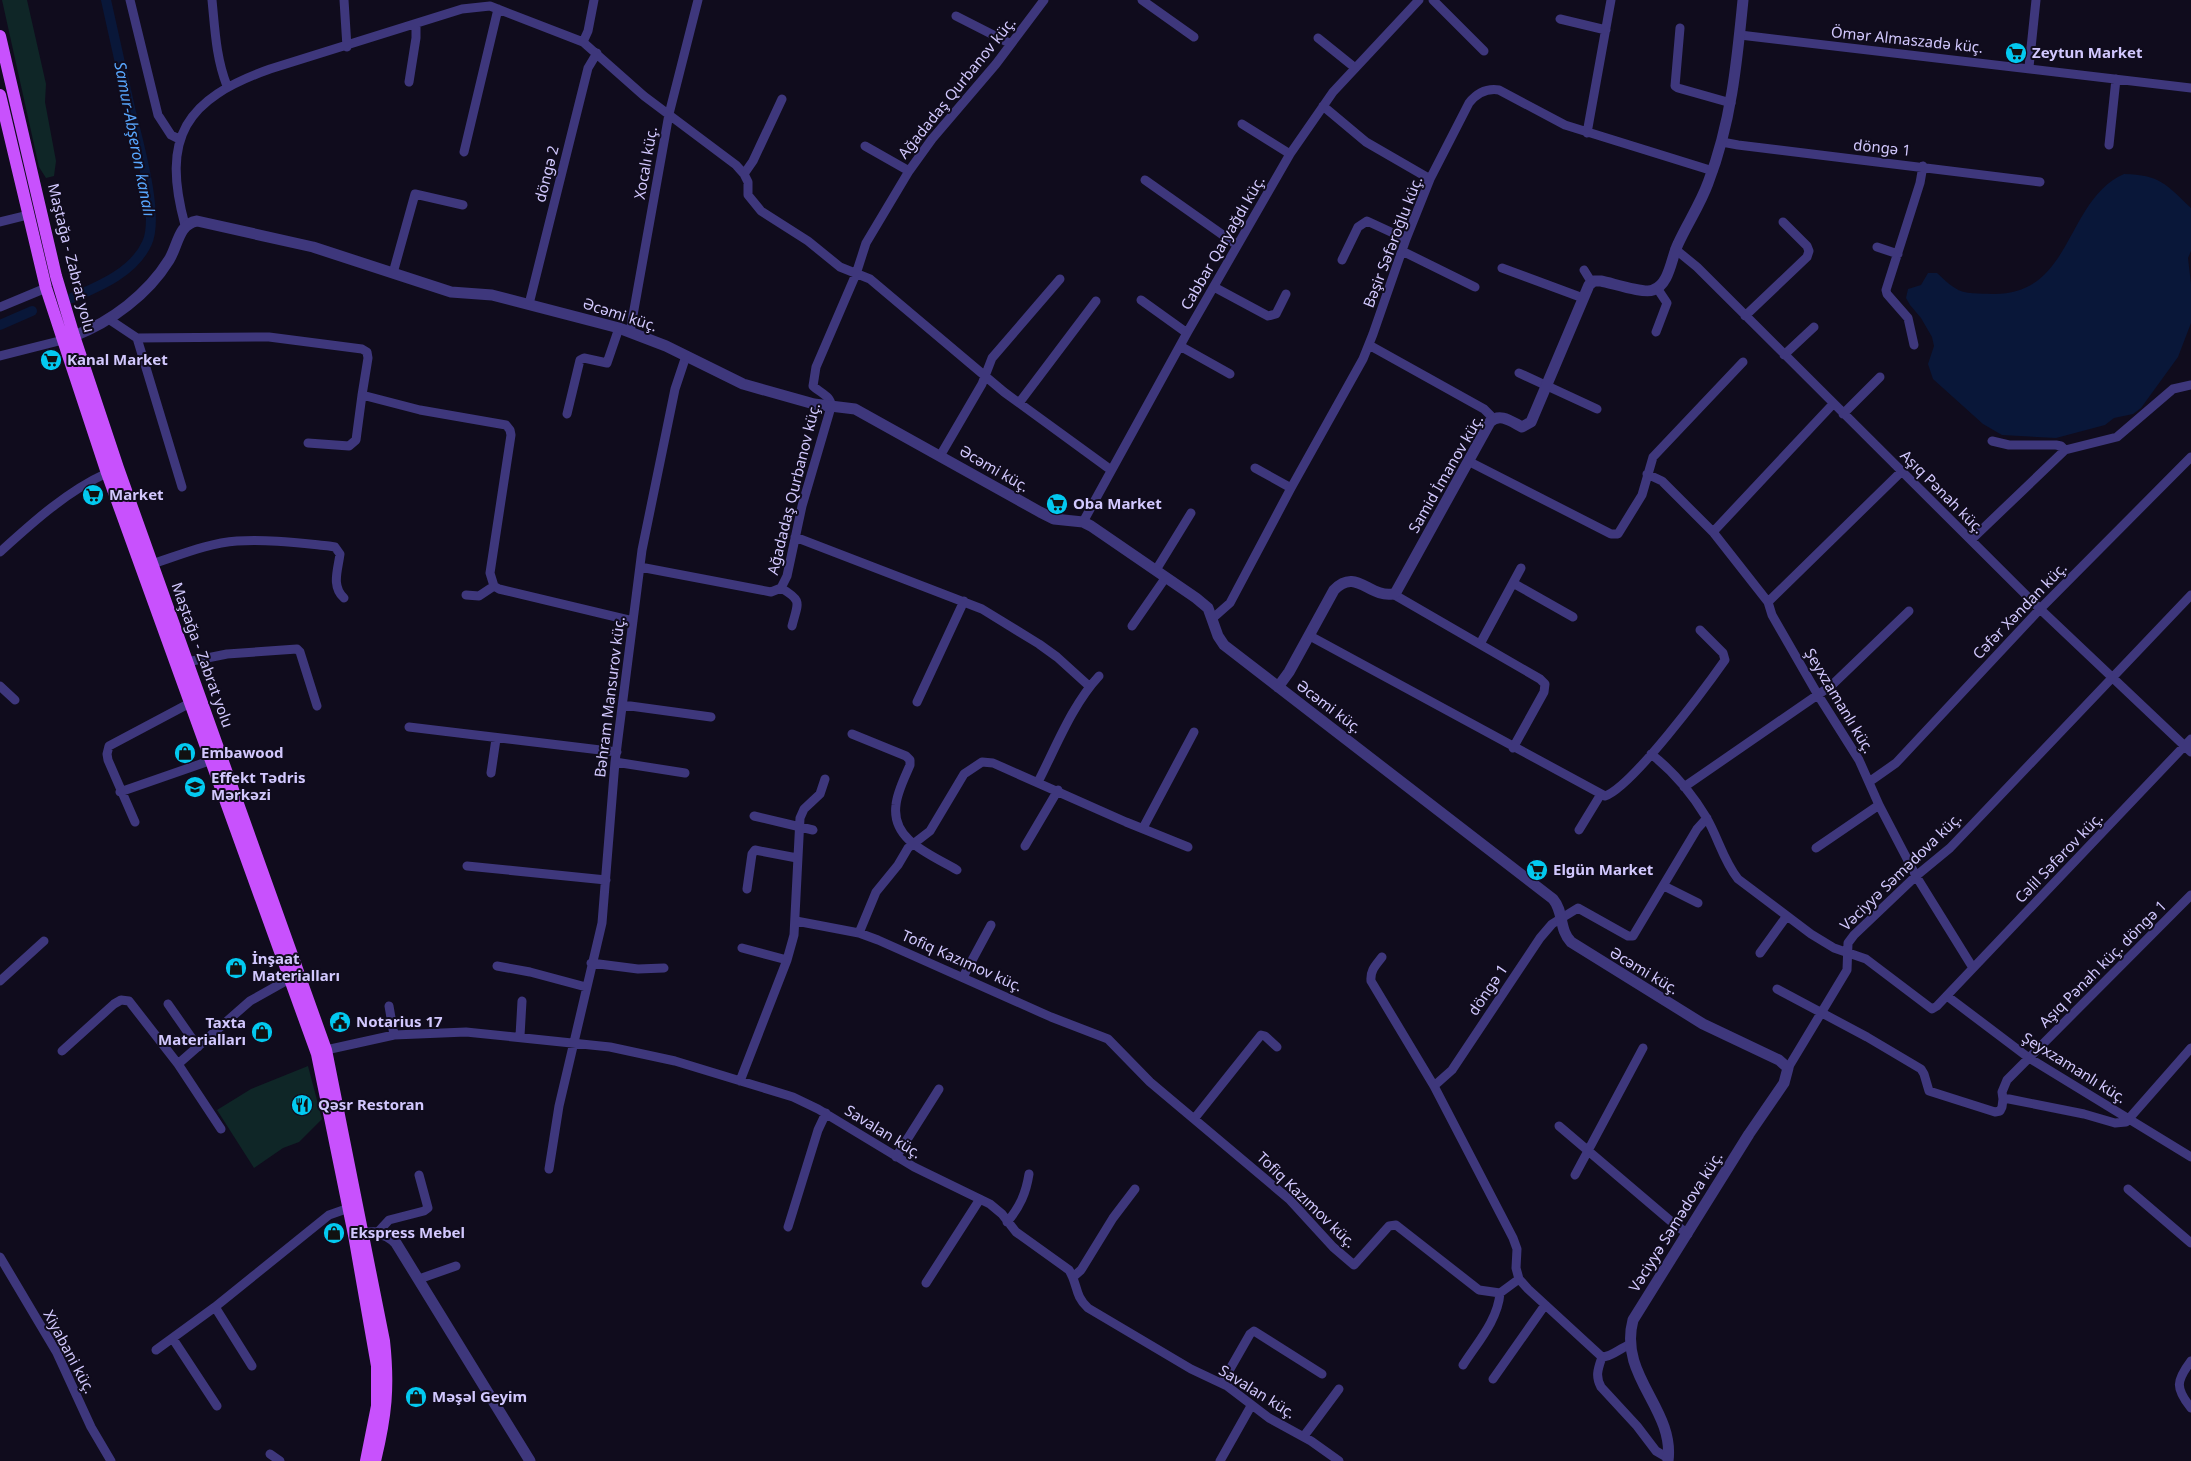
<svg xmlns="http://www.w3.org/2000/svg" width="2191" height="1461" font-family="'Noto Sans',sans-serif">
  <style>
    .green { fill: #0f2627 }
    .water { fill: #091739 }
    .lines { fill: none; stroke-linecap: round; stroke-linejoin: round }
    .canal { stroke: #091739; stroke-width: 10 }
    .minor { stroke: #3e377c; stroke-width: 9 }
    .tertiary { stroke: #3e377c; stroke-width: 11 }
    .primary { stroke: #c851fd; stroke-width: 12 }
    .labels { text-anchor: middle; stroke-width: 4; stroke-linejoin: round; paint-order: stroke }
    .street-label { font-size: 15px; fill: #d2c8fe; stroke: #100c1d }
    .poi-label { font-size: 15px; font-weight: bold; fill: #d2c8fe; stroke: #100c1d; text-anchor: start }
    .water-label { font-size: 16px; font-style: italic; fill: #58a6fd; stroke: #100c1d }
  </style>
  <rect width="100%" height="100%" fill="#100c1d"/>
  <!-- green -->
  <path class="green" d="M 2,0 L 27,0 L 46,84 L 45,102 L 56,161 L 54,176 L 46,178 L 39,167 Z
    M 308,1066 L 322,1119 L 299,1142 L 283,1148 L 254,1168 L 217,1110 L 251,1089 Z"/>
  <!-- water -->
  <path class="water" d="M 2124,174 C 2160,175 2166,184 2191,208 L 2191,251 L 2188,258 L 2191,284 L 2191,323 L 2178,357 L 2141,408 L 2133,414 L 2114,418 L 2105,425 L 2056,438 L 2002,435 L 1983,424 L 1933,379 L 1928,364 L 1934,346 L 1932,337 L 1921,318 L 1910,305 L 1906,298 L 1908,289 L 1921,285 L 1928,273 L 1937,273 C 1943,278 1948,284 1955,288 C 1964,295 1981,293 1992,294 C 2073,296 2065,200 2124,174 Z"/>
  <g class="lines">
    <!-- canal -->
    <path class="canal" d="M 72,298 C 100,286 134,272 147,243 C 160,216 137,138 130,108 C 122,72 114,36 106,0
      M 0,325 L 32,311"/>
    <!-- minor -->
    <path class="minor" d="M 130,0 L 158,115 L 171,135 L 179,139
      M 212,0 C 215,30 216,58 227,86
      M 344,0 L 347,47
      M 1142,0 L 1194,37
      M 1433,0 L 1484,51
      M 956,16 L 1011,44
      M 1560,19 L 1606,30
      M 1680,28 L 1675,86 L 1678,88 L 1731,103
      M 1740,35 L 2191,88
      M 1318,38 L 1354,67
      M 583,42 L 588,31 L 594,0
      M 2029,67 L 2036,0
      M 409,82 L 416,38 L 416,24
      M 1323,106 L 1366,142 L 1430,179
      M 1242,124 L 1290,154
      M 1587,133 L 1611,0
      M 1722,142 L 1738,145 L 2040,182
      M 2109,145 L 2116,79
      M 865,146 L 909,171
      M 464,152 L 498,9
      M 744,174 L 753,161 L 782,99
      M 1145,180 L 1237,245
      M 0,222 L 28,215
      M 185,225 C 161,137 185,99 270,69 L 462,9 L 490,6 L 583,42 L 644,96 L 736,165 L 744,174 L 748,182 L 748,195 L 761,211 L 808,241 L 840,267 L 870,279 L 1004,392 L 1111,470
      M 1877,247 L 1898,254
      M 1675,249 L 1697,267 L 2040,609 L 2191,752
      M 1402,251 L 1475,287
      M 1342,260 L 1358,227 L 1367,221 L 1406,239
      M 1502,268 L 1583,298
      M 1584,270 L 1592,283
      M 393,273 L 415,194 L 463,205
      M 1214,287 L 1268,316 L 1276,314 L 1286,294
      M 1141,300 L 1187,333
      M 529,304 L 588,68 L 597,53
      M 0,307 L 46,288
      M 1745,316 L 1807,257 L 1809,251 L 1807,246 L 1783,222
      M 110,320 L 137,338 L 269,337 L 362,349 L 367,352 L 368,358 L 362,395 L 420,410 L 506,425 L 510,430 L 511,435 L 490,573 L 494,586 L 499,589 L 633,621
      M 630,332 L 669,114 L 698,0
      M 1656,332 L 1667,303 L 1657,288
      M 137,338 L 182,487
      M 1369,345 L 1484,409 L 1493,418
      M 1914,345 L 1908,318 L 1887,294 L 1886,290 L 1920,183 L 1923,166
      M 1180,346 L 1230,374
      M 1784,355 L 1814,327
      M 0,356 L 63,340
      M 1519,373 L 1597,409
      M 1019,403 L 1096,301
      M 567,414 L 580,360 L 584,358 L 607,363 L 619,328
      M 1843,414 L 1880,377
      M 1992,441 L 2009,445 L 2056,445 L 2061,446 L 2065,450
      M 308,443 L 349,446 L 356,440 L 362,395
      M 940,456 L 982,384 L 992,358 L 1060,279
      M 1468,461 L 1611,534 L 1618,534 L 1642,495 L 1653,457 L 1743,362
      M 1255,468 L 1291,488
      M 1647,474 L 1662,481 L 1713,532 L 1768,602 L 1772,615 L 1818,695 L 1859,760 L 1879,805 L 1916,876 L 1973,968
      M 1083,522 L 1187,333 L 1290,154 L 1333,92 L 1419,0
      M 1713,532 L 1833,404
      M 795,537 L 982,609 L 1039,644 L 1057,657 L 1089,686
      M 1971,540 L 2065,450 L 2117,437 L 2173,389 L 2191,385
      M 0,552 C 32,523 67,491 107,473
      M 152,564 C 180,555 208,543 237,541 C 268,539 299,543 329,546 L 335,547 L 340,554 C 338,570 331,586 344,598
      M 640,567 L 771,592 L 781,588 L 787,576 L 802,506 L 831,407 C 832,396 820,393 813,386 L 816,367 L 856,274 L 866,243 L 909,171 L 932,139 L 996,64 L 1044,0
      M 1156,570 L 1191,513
      M 1513,583 L 1573,617
      M 781,588 C 803,601 798,602 792,626
      M 1393,594 L 1540,679 L 1545,684 L 1544,692 L 1513,748
      M 466,595 L 479,596 L 494,586
      M 1768,602 L 1902,471
      M 1213,618 L 1230,603 L 1291,488 L 1363,359 L 1373,334 L 1406,239 L 1430,179 L 1469,103 C 1477,93 1486,88 1499,90 L 1565,125 L 1713,171
      M 1132,626 L 1166,577
      M 1310,636 L 1605,796 C 1632,787 1706,687 1725,660 L 1723,653 L 1700,630
      M 1480,644 L 1521,568
      M 187,662 L 227,654 L 297,649 L 300,652 L 317,706
      M 0,686 L 15,700
      M 917,702 L 964,601
      M 623,705 L 711,717
      M 409,727 L 617,752
      M 852,734 L 906,756 L 910,760 L 910,765 C 905,777 897,792 896,805 C 891,841 932,855 957,870
      M 1651,754 C 1673,771 1692,794 1706,817 C 1718,837 1723,860 1738,879 L 1811,934 L 1834,948 L 1866,959 L 1932,1009 L 1937,1006 L 2191,739
      M 615,762 L 685,773
      M 491,773 L 496,739
      M 1038,782 C 1056,747 1072,705 1099,676
      M 1869,782 L 1896,763 L 2040,609 L 2191,457
      M 1684,787 L 1832,685 L 1909,611
      M 120,792 L 212,760
      M 754,816 L 813,830
      M 135,822 L 108,760 L 107,754 L 109,746 L 190,703
      M 1143,828 L 1194,732
      M 1579,830 L 1601,794
      M 1025,846 L 1058,790
      M 1816,848 L 1879,805
      M 467,866 L 606,880
      M 1664,886 L 1698,903
      M 747,889 L 752,854 L 755,850 L 797,858
      M 796,921 L 859,933 L 878,940 L 1051,1017 L 1108,1039 L 1150,1082 L 1289,1199 L 1333,1247 L 1354,1265 L 1389,1226 L 1396,1225 L 1479,1290 L 1500,1293 L 1519,1279 L 1528,1289 L 1602,1357 C 1612,1357 1620,1348 1629,1345
      M 859,933 L 876,892 L 898,865 L 908,848 L 930,831 L 964,774 L 982,762 L 993,763 L 1126,822 L 1188,847
      M 742,948 L 787,960
      M 1760,953 L 1786,917
      M 1382,957 C 1376,965 1370,970 1371,981 L 1434,1086
      M 591,963 L 638,969 L 664,968
      M 497,966 L 530,972 L 586,987
      M 963,977 L 991,925
      M 0,981 L 44,941
      M 1777,989 L 1867,1037 L 1921,1069 L 1924,1074 L 1929,1091 L 1995,1112 L 2000,1111 L 2002,1107 L 2003,1099 L 2009,1099 L 2084,1114 L 2115,1123 L 2126,1122 L 2191,1048
      M 1947,996 L 2029,1058 L 2191,1157
      M 168,1004 L 198,1047
      M 389,1006 L 394,1035
      M 520,1036 L 522,1001
      M 326,1050 L 394,1035 L 466,1032 L 610,1047 L 675,1061 L 793,1097 L 818,1109 L 914,1167 L 990,1204 L 1002,1214 L 1016,1232 L 1069,1270 C 1078,1284 1074,1295 1088,1308 L 1191,1369 L 1227,1386 L 1269,1418 L 1311,1441 L 1339,1461
      M 62,1051 L 114,1004 L 121,1000 L 129,1001 L 178,1064 L 221,1129
      M 178,1064 L 250,1001 L 291,978
      M 1788,1068 L 1847,970 L 1848,943 L 1854,935 L 1916,876 L 1950,848 L 2191,595
      M 740,1081 L 787,960 L 794,935 L 800,818 L 804,809 L 820,794 L 825,779
      M 2003,1099 L 2002,1092 L 2007,1080 L 2191,895
      M 1194,1119 L 1261,1035 L 1265,1036 L 1277,1047
      M 1559,1126 L 1673,1223 L 1688,1234
      M 896,1157 L 939,1089
      M 549,1169 L 559,1106 L 602,923 L 615,762 L 642,550 L 675,389 L 686,356
      M 1575,1175 L 1643,1048
      M 2128,1189 L 2191,1243
      M 1007,1222 C 1020,1207 1026,1193 1029,1174
      M 788,1227 L 818,1130 L 826,1113
      M 378,1232 L 389,1220 L 424,1211 L 428,1208 L 419,1175
      M 0,1257 L 57,1353 L 91,1427 L 111,1461
      M 1073,1277 L 1081,1270 L 1113,1218 L 1135,1189
      M 419,1279 L 456,1266
      M 1519,1279 L 1516,1268 L 1517,1249 L 1513,1238 L 1434,1086 L 1452,1070 L 1540,938 L 1552,924 L 1578,908 L 1628,936 L 1633,936 L 1697,829 L 1707,818
      M 926,1283 L 980,1199
      M 215,1307 L 252,1366
      M 173,1339 L 217,1406
      M 156,1350 L 215,1307 L 329,1215 L 349,1208
      M 1602,1357 C 1598,1369 1595,1376 1601,1387 L 1637,1426 L 1656,1451 L 1668,1458
      M 2191,1361 C 2176,1381 2175,1388 2191,1408
      M 1463,1365 C 1477,1343 1498,1320 1500,1293
      M 1493,1379 L 1545,1305
      M 1222,1383 L 1250,1334 L 1254,1331 L 1322,1374
      M 1304,1436 L 1339,1389
      M 270,1454 L 280,1461
      M 1220,1461 L 1251,1406"/>
    <!-- tertiary -->
    <path class="tertiary" d="M 74,336 C 111,322 148,294 169,260 C 178,246 178,224 197,221 L 313,247 L 451,292 L 492,295 L 619,328 L 666,346 L 743,384 L 814,404 L 855,409 L 1040,512 L 1054,519 L 1083,522 L 1091,526 L 1196,598 L 1208,608 L 1218,636 L 1224,645 L 1553,899 C 1564,912 1559,930 1571,942 L 1703,1024 L 1779,1060 L 1788,1068 L 1784,1083 L 1749,1134 L 1633,1320 C 1618,1376 1675,1409 1668,1461
      M 1278,687 L 1289,672 L 1334,590 C 1356,567 1369,598 1393,594 L 1396,592 L 1490,422 C 1500,412 1512,422 1522,427 L 1531,422 L 1589,285 L 1594,281 L 1601,281 C 1612,283 1644,294 1653,290 C 1670,284 1671,258 1678,244 C 1687,224 1700,205 1708,183 C 1731,124 1737,62 1743,0
      M 354,1235 C 371,1232 384,1230 396,1243 L 530,1461"/>
    <!-- primary -->
    <path class="primary" d="M 0,36 L 56,276 L 74,336 L 118,468 L 326,1050 L 384,1341 C 389,1387 386,1416 375,1461
      M 0,95 L 46,288 L 63,340 L 107,473 L 317,1054 L 354,1235 L 377,1366 L 377,1406 L 366,1461"/>
  </g>
  <!-- icons -->
  <defs>
    <g id="supermarket-disc" transform="scale(1.125)"><circle r="9.5" fill="#03c9f0" stroke="#100c1d"/><path d="M-6-5.5h2.5l.6 2H6L4.5 2H-2.5L-4.4-4H-6ZM-1.5 3.2a1.3 1.3 0 1 0 .1 0ZM3 3.2a1.3 1.3 0 1 0 .1 0Z" fill="#111"/></g>
    <g id="shop-disc" transform="scale(1.125)"><circle r="9.5" fill="#03c9f0" stroke="#100c1d"/><path d="M-5-2.5h2.3a2.7 3.5 0 0 1 5.4 0H5L5.5 6h-11ZM-1.5-2.5h3a1.5 2.3 0 0 0-3 0Z" fill="#111"/></g>
    <g id="university-disc" transform="scale(1.125)"><circle r="9.5" fill="#03c9f0" stroke="#100c1d"/><path d="M0-5L7-2L0 1L-7-2ZM-4 1L0 2.5L4 1V4Q0 6-4 4Z" fill="#111"/></g>
    <g id="civic-disc" transform="scale(1.125)"><circle r="9.5" fill="#03c9f0" stroke="#100c1d"/><path d="M-.6-6.5H3V-4.5H.6V-3L4-1V1h2V6H-6V1h2V-1L-.6-3ZM-1.2 2.5V6h2.4V2.5Z" fill="#111"/></g>
    <g id="restaurant-disc" transform="scale(1.125)"><circle r="9.5" fill="#03c9f0" stroke="#100c1d"/><path d="M-5-6h1v4h1v-4h1v4h1v-4h1v5L-1.5 .5V6h-2V.5L-5-1ZM5-6V6H3V1.5H1.5Q1.5-4 5-6Z" fill="#111"/></g>
  </defs>
  <g fill-rule="evenodd">
    <use href="#supermarket-disc" x="2016" y="53"/>
    <use href="#supermarket-disc" x="51" y="360"/>
    <use href="#supermarket-disc" x="93" y="495"/>
    <use href="#supermarket-disc" x="1057" y="504"/>
    <use href="#shop-disc" x="185" y="753"/>
    <use href="#university-disc" x="195" y="787"/>
    <use href="#supermarket-disc" x="1537" y="870"/>
    <use href="#shop-disc" x="236" y="968"/>
    <use href="#civic-disc" x="340" y="1022"/>
    <use href="#shop-disc" x="262" y="1032"/>
    <use href="#restaurant-disc" x="302" y="1105"/>
    <use href="#shop-disc" x="334" y="1233"/>
    <use href="#shop-disc" x="416" y="1397"/>
  </g>
  <g class="labels">
    <!-- street labels -->
    <g class="street-label">
      <text transform="translate(1907 40) rotate(6)" y="5">Ömər Almaszadə küç.</text>
      <text transform="translate(957 88) rotate(-51)" y="5">Ağadadaş Qurbanov küç.</text>
      <text transform="translate(1882 148) rotate(6)" y="5">döngə 1</text>
      <text transform="translate(646 163) rotate(-80)" y="5">Xocalı küç.</text>
      <text transform="translate(547 174) rotate(-76)" y="5">döngə 2</text>
      <text transform="translate(1393 242) rotate(-69)" y="5">Bəşir Səfəroğlu küç.</text>
      <text transform="translate(1223 243) rotate(-60)" y="5">Cabbar Qaryağdı küç.</text>
      <text transform="translate(71 258) rotate(76)" y="5">Maştağa - Zabrat yolu</text>
      <text transform="translate(620 315) rotate(18)" y="5">Əcəmi küç.</text>
      <text transform="translate(994 469) rotate(30)" y="5">Əcəmi küç.</text>
      <text transform="translate(1446 474) rotate(-60)" y="5">Samid İmanov küç.</text>
      <text transform="translate(794 489) rotate(-76)" y="5">Ağadadaş Qurbanov küç.</text>
      <text transform="translate(1942 492) rotate(45)" y="5">Aşıq Pənah küç.</text>
      <text transform="translate(2020 611) rotate(-46)" y="5">Cəfər Xəndan küç.</text>
      <text transform="translate(202 655) rotate(70)" y="5">Maştağa - Zabrat yolu</text>
      <text transform="translate(610 697) rotate(-83)" y="5">Bəhram Mansurov küç.</text>
      <text transform="translate(1839 701) rotate(59)" y="5">Şeyxzamanlı küç.</text>
      <text transform="translate(1329 707) rotate(37)" y="5">Əcəmi küç.</text>
      <text transform="translate(2059 858) rotate(-46)" y="5">Cəlil Səfərov küç.</text>
      <text transform="translate(1901 872) rotate(-44)" y="5">Vəciyyə Səmədova küç.</text>
      <text transform="translate(962 961) rotate(24)" y="5">Tofiq Kazımov küç.</text>
      <text transform="translate(2103 964) rotate(-45)" y="5">Aşıq Pənah küç. döngə 1</text>
      <text transform="translate(1644 971) rotate(31)" y="5">Əcəmi küç.</text>
      <text transform="translate(1488 990) rotate(-56)" y="5">döngə 1</text>
      <text transform="translate(2074 1068) rotate(32)" y="5">Şeyxzamanlı küç.</text>
      <text transform="translate(883 1132) rotate(32)" y="5">Savalan küç.</text>
      <text transform="translate(1306 1200) rotate(44)" y="5">Tofiq Kazımov küç.</text>
      <text transform="translate(1676 1222) rotate(-58)" y="5">Vəciyyə Səmədova küç.</text>
      <text transform="translate(69 1352) rotate(62)" y="5">Xiyabani küç.</text>
      <text transform="translate(1257 1392) rotate(32)" y="5">Savalan küç.</text>
    </g>
    <!-- poi labels -->
    <g class="poi-label">
      <text x="2032" y="58">Zeytun Market</text>
      <text x="67" y="365">Kanal Market</text>
      <text x="109" y="500">Market</text>
      <text x="1073" y="509">Oba Market</text>
      <text x="201" y="758">Embawood</text>
      <text x="211" y="783">Effekt Tədris<tspan x="211" dy="17">Mərkəzi</tspan></text>
      <text x="1553" y="875">Elgün Market</text>
      <text x="252" y="964">İnşaat<tspan x="252" dy="17">Materialları</tspan></text>
      <text x="356" y="1027">Notarius 17</text>
      <text x="246" y="1028" text-anchor="end">Taxta<tspan x="246" dy="17">Materialları</tspan></text>
      <text x="318" y="1110">Qəsr Restoran</text>
      <text x="350" y="1238">Ekspress Mebel</text>
      <text x="432" y="1402">Məşəl Geyim</text>
    </g>
    <!-- water labels -->
    <g class="water-label">
      <text transform="translate(135 139) rotate(79)" y="6">Samur-Abşeron kanalı</text>
    </g>
  </g>
</svg>
